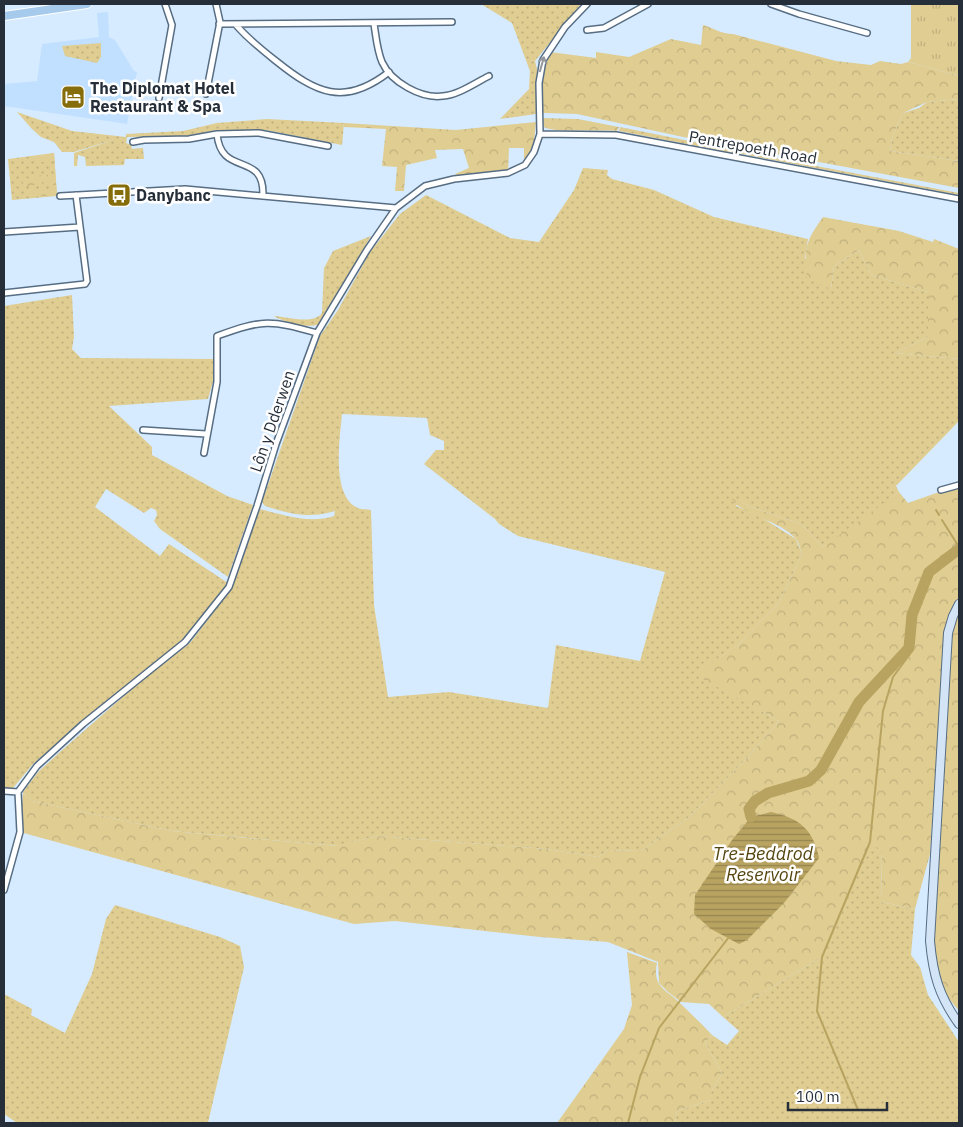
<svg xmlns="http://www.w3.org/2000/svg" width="963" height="1127" font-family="'IBM Plex Sans',sans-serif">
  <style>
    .built { fill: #c1e0ff }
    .grass { fill: url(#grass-dots); fill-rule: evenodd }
    .forest { fill: url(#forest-crowns) }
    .park { fill: url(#park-tufts) }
    .water { fill: url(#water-rules) }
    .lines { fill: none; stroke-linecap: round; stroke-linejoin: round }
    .stream { stroke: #b8a360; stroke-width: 2 }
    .river { stroke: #b8a360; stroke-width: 11 }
    .street-casing { stroke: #576d83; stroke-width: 8 }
    .secondary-casing { stroke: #576d83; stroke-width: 10 }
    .primary-casing { stroke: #fff; stroke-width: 10 }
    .street { stroke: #fff; stroke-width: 5 }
    .secondary { stroke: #d2e4f5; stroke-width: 8 }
    .primary { stroke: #a6caeb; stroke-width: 8 }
    .oneway { stroke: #92979c }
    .labels { text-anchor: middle; stroke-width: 5; stroke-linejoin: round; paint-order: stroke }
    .poi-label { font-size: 16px; font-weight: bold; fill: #262f39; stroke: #fff; text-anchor: start }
    .street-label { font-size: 16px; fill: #262f39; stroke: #fff }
    .water-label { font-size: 18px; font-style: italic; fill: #54450f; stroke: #fff }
  </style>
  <defs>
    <pattern id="grass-dots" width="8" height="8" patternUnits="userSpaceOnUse" patternTransform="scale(1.25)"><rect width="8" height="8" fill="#e0cd91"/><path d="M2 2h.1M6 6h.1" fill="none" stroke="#c0b07e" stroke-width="1.8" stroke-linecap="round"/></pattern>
    <pattern id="forest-crowns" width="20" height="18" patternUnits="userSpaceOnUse" patternTransform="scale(1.25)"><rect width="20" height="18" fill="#e0cd91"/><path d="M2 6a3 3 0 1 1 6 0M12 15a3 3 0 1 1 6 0" fill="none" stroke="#c0b07e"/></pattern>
    <pattern id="park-tufts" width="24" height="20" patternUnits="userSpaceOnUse" patternTransform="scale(1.25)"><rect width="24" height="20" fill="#e0cd91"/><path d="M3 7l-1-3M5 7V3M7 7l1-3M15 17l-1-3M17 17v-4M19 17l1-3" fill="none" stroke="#c0b07e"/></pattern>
    <pattern id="water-rules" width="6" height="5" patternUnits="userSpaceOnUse" patternTransform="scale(1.25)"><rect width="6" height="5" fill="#b8a360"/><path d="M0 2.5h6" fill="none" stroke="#958550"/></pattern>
  </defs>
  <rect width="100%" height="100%" fill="#d6ebff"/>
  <!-- built -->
  <path class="built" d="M 108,12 L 109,37 L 115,40 L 134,71 L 137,72 L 127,124 L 4,106 L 4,84 L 37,81 L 42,44 L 99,37 L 97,13 Z"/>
  <!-- grass -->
  <path class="grass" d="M 481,4 L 581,4 L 535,61 L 537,69 L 536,114 L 500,119 L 529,89 L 530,71 L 512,23 Z
    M 101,43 L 101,57 L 97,63 L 65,56 L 62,46 Z
    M 959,99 L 959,161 L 890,151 L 892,138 L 903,113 L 919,108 L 927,102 Z
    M 17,112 L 72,131 L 126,137 L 126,134 L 183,131 L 217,123 L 267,119 L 344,123 L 342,145 L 266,130 L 217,130 L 186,136 L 127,137 L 126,143 L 131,145 L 132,149 L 143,148 L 144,159 L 125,159 L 124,165 L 86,166 L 85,157 L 78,155 L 77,166 L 74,166 L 74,153 L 116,139 L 74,152 L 62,152 L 54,142 L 41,137 L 32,129 Z
    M 620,127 L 734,150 L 733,153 L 619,131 Z
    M 737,151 L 959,193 L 959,195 L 736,153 Z
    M 54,153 L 57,196 L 12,200 L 8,159 Z
    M 583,168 L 608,170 L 607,175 L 612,179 L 654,190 L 714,217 L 808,239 L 805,258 L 831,289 L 834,266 L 859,250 L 871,275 L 928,292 L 928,337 L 895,353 L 959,359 L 959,421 L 896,486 L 899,492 L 843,535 L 823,547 L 801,524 L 748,506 L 741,500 L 736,506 L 761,517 L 796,539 L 802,554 L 779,603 L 738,645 L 695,674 L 779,721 L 747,758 L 688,818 L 641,851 L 608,850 L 599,857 L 546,849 L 377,836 L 338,846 L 172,831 L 32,801 L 23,792 L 38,772 L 61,751 L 141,681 L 190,643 L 232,588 L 260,509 C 284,515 309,524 334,516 L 335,511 C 310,519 289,514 265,506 L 262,502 L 320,336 L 338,310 L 370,252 L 400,214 L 426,195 L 510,238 L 539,242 L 574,190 ZM 342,414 L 427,418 L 430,435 L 444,441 L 444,450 L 436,450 L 424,464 L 495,519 L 499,524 L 518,536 L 665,572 L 640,661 L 556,645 L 548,708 L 449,692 L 388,697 L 374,605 L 371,510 C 366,509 360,510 356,507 C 331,493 340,438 342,414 Z
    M 371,236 L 320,324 C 307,329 286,323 274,316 C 288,317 313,325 322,313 L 324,268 L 333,251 Z
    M 72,295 L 74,337 L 72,349 L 81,358 L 213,359 L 214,378 L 208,399 L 109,406 L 152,447 L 152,455 L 227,496 L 253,505 L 228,577 L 160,529 L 154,521 L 157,515 L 156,510 L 151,508 L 144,513 L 106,489 L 95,507 L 160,556 L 169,544 L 228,583 L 195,627 L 183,640 L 34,763 L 13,788 L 4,788 L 4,306 Z
    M 870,842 L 882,850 L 881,902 L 915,909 L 911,955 L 920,967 L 928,995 L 959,1042 L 959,1123 L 675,1123 L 677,1111 L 711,1100 L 711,1092 L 722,1073 L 705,1043 L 712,1035 L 727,1045 L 739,1031 L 723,1017 L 822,957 Z
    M 115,905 L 220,937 L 240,946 L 244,967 L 208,1123 L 17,1123 L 4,1114 L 4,994 L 32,1009 L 31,1015 L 65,1033 L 92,974 L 106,919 Z"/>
  <!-- forest -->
  <path class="forest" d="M 703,25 C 714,28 721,34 733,34 L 836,61 L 871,65 L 880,61 L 901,64 L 908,62 L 956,75 L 959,74 L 959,99 L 927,102 L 903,113 L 892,138 L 890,151 L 959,161 L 959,188 L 683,137 L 577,114 L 543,113 L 541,77 L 550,52 L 596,58 L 596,52 L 629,57 L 671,39 L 701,45 Z
    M 543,118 L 578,119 L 619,127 L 617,131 C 601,129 553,133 544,127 Z
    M 536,122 L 533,151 L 524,164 L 524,148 L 509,148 L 508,172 L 457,177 L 455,174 L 469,168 L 463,149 L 435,150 L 437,158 L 406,165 L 404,191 L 395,191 L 397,167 L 382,166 L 386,129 L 344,127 L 344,123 L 456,130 Z
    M 54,153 L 57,196 L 52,196 L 49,193 L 46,196 L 27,195 L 26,193 L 30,191 L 55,189 L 54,185 L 44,182 L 28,187 L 22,182 L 26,178 L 29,179 C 34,175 47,174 54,176 L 53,157 L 44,162 L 34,162 L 32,157 Z
    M 823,217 L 899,231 L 933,242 L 934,239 L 959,249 L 959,359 L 895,353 L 928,337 L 928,292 L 871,275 L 859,250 L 834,266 L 831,289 L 807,279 C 804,248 805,242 823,217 Z
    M 959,485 L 959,598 L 954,603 L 945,628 L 930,854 L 915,909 L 881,902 L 882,851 L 870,842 L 822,957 L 723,1017 L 709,1004 L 681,1002 L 668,992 L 659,983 L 658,962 L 608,942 L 540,937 L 395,921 L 354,924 L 20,832 L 23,792 L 32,801 L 172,831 L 337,846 L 377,836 L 546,849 L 599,857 L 608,850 L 641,851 L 688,818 L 747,758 L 779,721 L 694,674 L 738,645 L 779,603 L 802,554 C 800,549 799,542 796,539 C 781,521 744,516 731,499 L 741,500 L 748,506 L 801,524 L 823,547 L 899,492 L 908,503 Z
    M 959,604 L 959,1011 L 937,984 L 932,963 L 948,633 Z
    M 627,952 L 657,963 C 652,988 667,989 681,1004 C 691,1014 702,1024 712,1035 L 705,1043 L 722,1073 L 711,1092 L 711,1100 L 677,1111 L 675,1123 L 557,1123 L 624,1029 L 632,1005 Z"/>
  <!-- park -->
  <path class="park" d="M 911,4 L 959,4 L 959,74 L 956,75 L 908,62 L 911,58 Z"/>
  <!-- water -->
  <path class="water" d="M 771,812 C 799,818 813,829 819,858 L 784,903 L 747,940 L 739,944 L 711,929 L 694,914 L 695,895 L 732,840 L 751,817 Z"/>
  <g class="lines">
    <!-- stream -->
    <path class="stream" d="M 936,510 L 939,515
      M 942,520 L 959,547
      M 909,648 L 909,649
      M 858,1110 L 817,1011 L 822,957 L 870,842 L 883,711 L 893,677 L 910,654
      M 628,1123 L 640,1077 L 659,1028 L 729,937"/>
    <!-- river -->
    <path class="river" d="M 751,817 L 749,809 L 755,801 L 768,793 L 809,781 L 821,770 L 859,702 L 909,648 L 912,615 L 929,572 L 959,549"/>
    <!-- street casing -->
    <g class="street-casing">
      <path id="street" d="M 771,4 L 799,14 L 867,33
        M 219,24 L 452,22
        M 374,24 C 376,36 377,50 382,62 C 391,82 421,99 443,96 C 458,95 475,83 489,76
        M 236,25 C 248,39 262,50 276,61 C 316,93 344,107 389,72
        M 587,30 L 604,28 L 648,4
        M 206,94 L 220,22 L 216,4
        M 159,98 L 172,25 L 165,4
        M 217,134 C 221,178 264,150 263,195
        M 540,134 L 616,135 L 959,199
        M 133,142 L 144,140 L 189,139 L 217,134 L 259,133 L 328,146
        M 60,196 L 185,189 L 396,208
        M 4,232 L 80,227
        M 4,293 L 85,284 L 87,281 L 76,195
        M 143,430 L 206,434
        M 204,453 L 217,382 L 217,336 C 264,319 270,320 317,333
        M 941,490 L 959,485
        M 4,791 L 18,792
        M 4,890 L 20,832 L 18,792 L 37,766 L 83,724 L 185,642 L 229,587 L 257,506 L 276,444 L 317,333 L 367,250 L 396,208 L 425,186 L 454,179 L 508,173 L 525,165 L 534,152 L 540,134 L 539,83 L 543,60 L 565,27 L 587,4"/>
    </g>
    <!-- secondary casing -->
    <g class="secondary-casing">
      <path id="secondary" d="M 959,604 L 953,616 L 948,633 L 930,941 C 933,975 939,996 959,1024"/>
    </g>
    <!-- primary casing -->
    <g class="primary-casing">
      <path id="primary" d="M 4,16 L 87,4"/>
    </g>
    <!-- street -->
    <use href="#street" class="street"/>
    <!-- secondary -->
    <use href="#secondary" class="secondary"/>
    <!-- primary -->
    <use href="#primary" class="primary"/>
  </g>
  <!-- one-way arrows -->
  <defs><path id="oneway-shaft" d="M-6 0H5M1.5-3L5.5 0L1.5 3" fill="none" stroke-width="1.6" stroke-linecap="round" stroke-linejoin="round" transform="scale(1.25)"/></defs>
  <use class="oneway" href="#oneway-shaft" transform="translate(542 64) rotate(-74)"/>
  <!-- icons -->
  <defs>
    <g id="hotel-square" transform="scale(1.25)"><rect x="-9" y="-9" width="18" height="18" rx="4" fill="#866d0b" stroke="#fff"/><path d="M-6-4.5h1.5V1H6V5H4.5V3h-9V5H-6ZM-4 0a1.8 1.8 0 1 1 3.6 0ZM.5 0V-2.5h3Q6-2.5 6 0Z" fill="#fff"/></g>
    <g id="bus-square" transform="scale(1.25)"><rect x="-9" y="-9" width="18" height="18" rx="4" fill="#866d0b" stroke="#fff"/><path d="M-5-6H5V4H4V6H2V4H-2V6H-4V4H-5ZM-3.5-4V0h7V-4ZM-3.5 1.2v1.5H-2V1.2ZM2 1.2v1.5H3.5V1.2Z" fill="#fff"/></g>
  </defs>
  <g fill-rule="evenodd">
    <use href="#hotel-square" x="73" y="97"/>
    <use href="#bus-square" x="119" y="195"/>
  </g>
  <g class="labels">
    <!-- poi labels -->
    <g class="poi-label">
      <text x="90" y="94">The Diplomat Hotel<tspan x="90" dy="18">Restaurant &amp; Spa</tspan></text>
      <text x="136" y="201">Danybanc</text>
    </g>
    <!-- street labels -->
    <g class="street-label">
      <text transform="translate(753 147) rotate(10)" y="6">Pentrepoeth Road</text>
      <text transform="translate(272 421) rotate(-71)" y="6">Lôn y Dderwen</text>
    </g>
    <!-- water labels -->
    <g class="water-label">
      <text x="763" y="860">Tre-Beddrod<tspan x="763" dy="21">Reservoir</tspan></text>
    </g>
  </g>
  <!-- border -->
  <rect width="963" height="1127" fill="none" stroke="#262f39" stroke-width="10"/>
  <!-- scale -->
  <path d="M788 1102v8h99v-8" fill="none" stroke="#262f39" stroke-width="2.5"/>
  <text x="796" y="1102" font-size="15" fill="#262f39" stroke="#ffffff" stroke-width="4" paint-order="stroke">100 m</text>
</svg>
